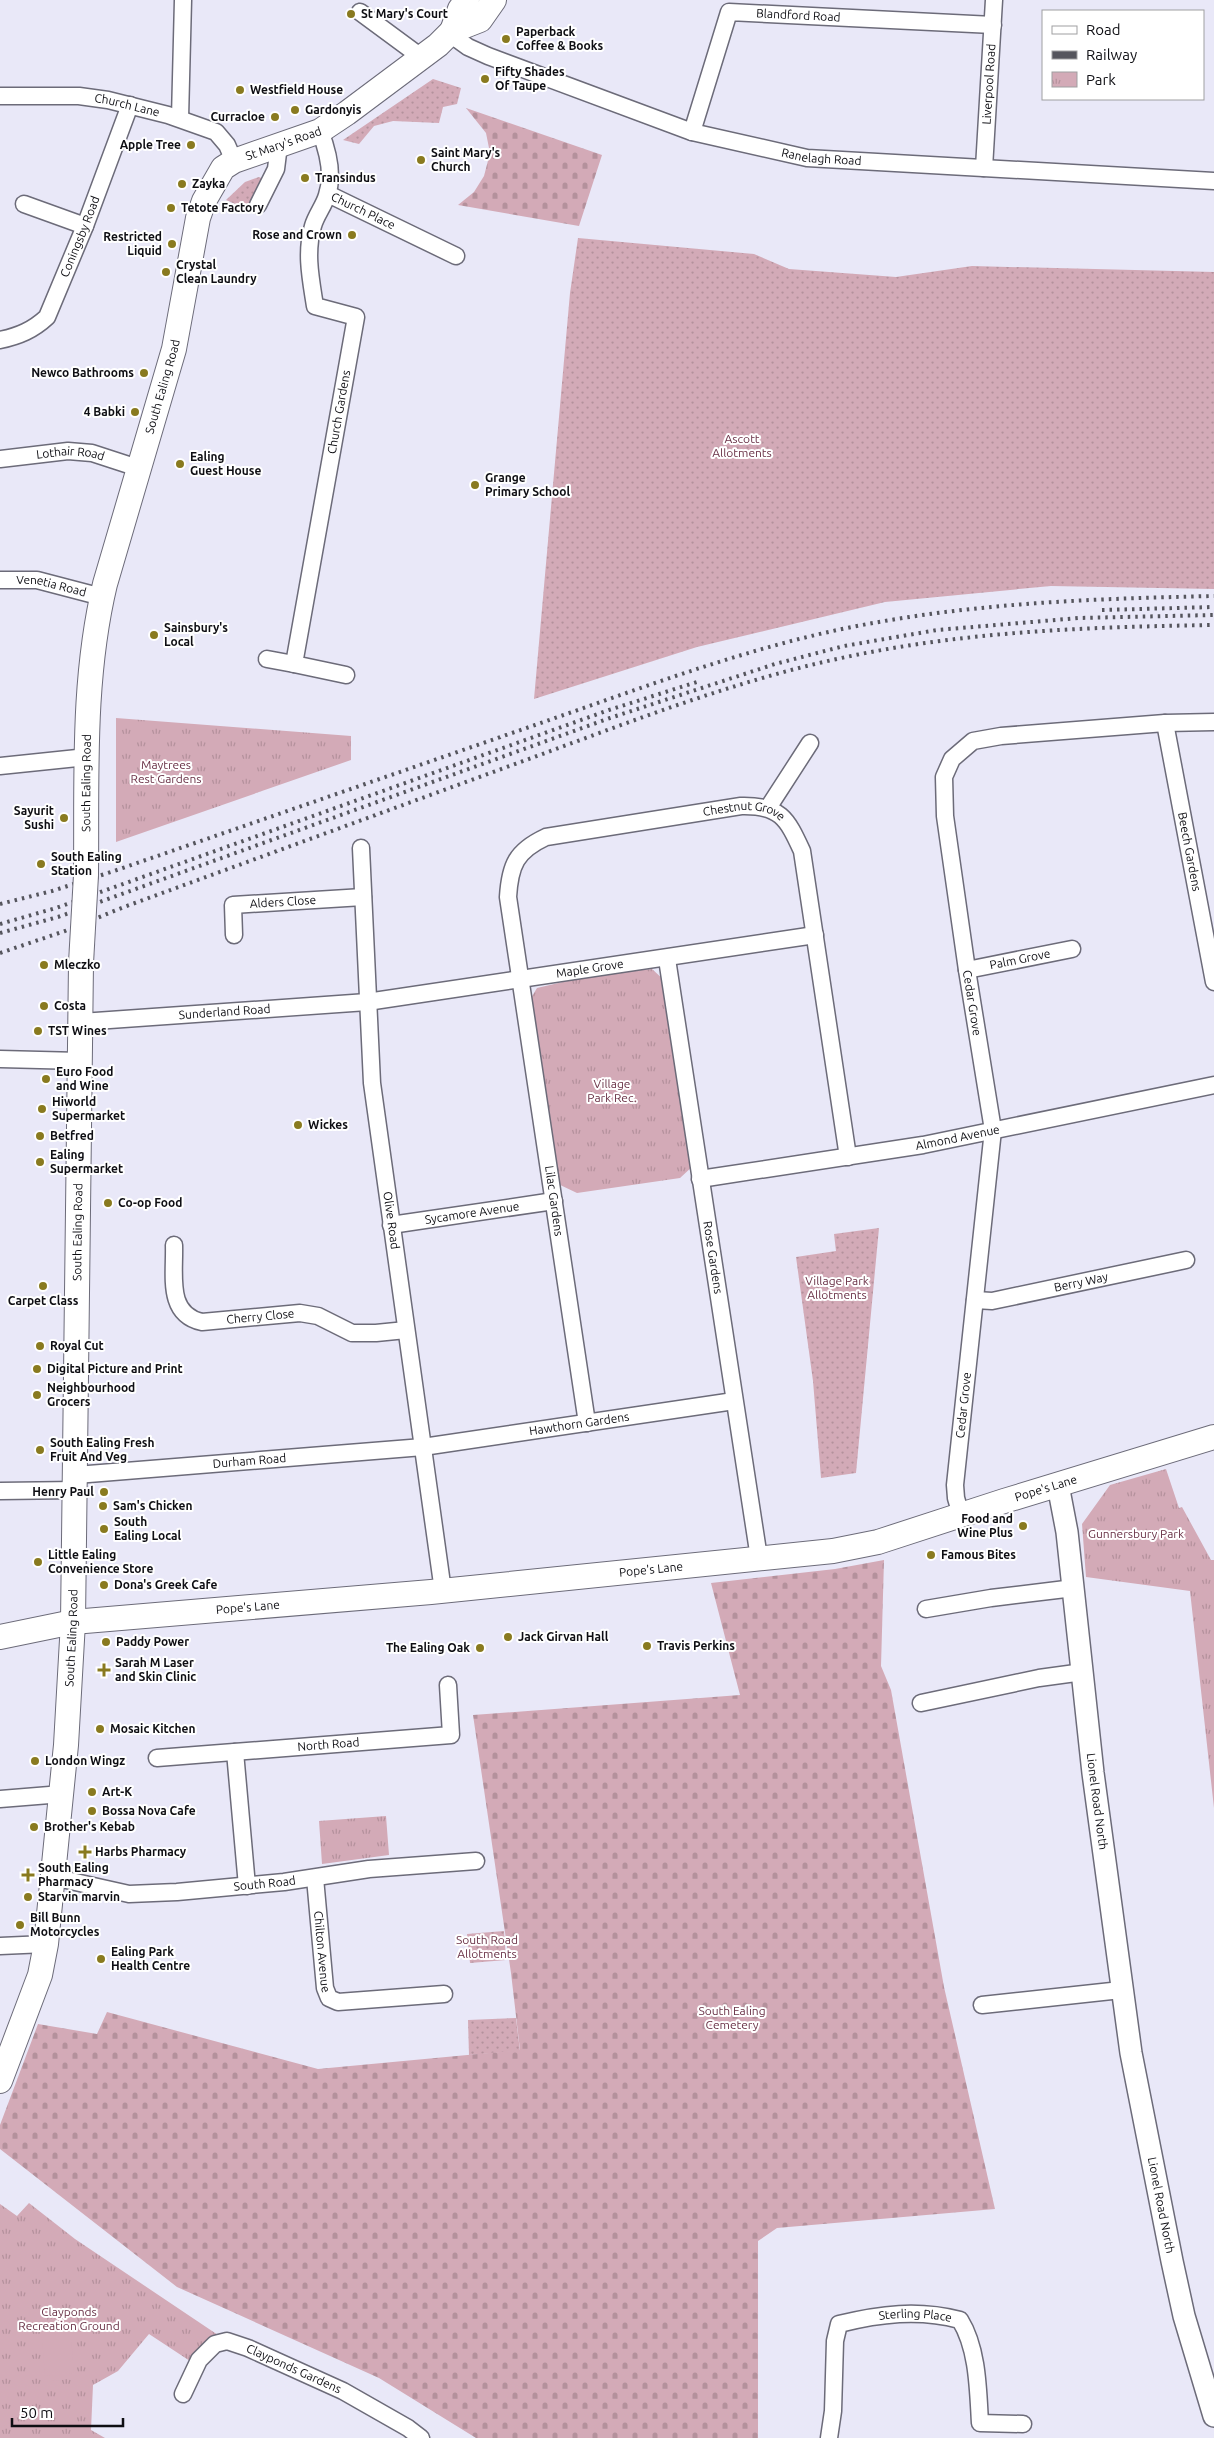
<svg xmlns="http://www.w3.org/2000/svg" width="1214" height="2438" font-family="Ubuntu,sans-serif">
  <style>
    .grass { fill: url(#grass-dots) }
    .cemetery { fill: url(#cemetery-stones) }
    .park { fill: url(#park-tufts) }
    .pitch { fill: #d3aab7 }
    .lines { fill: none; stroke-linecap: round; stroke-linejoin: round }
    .minor-casing { stroke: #6c6b79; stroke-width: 19 }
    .tertiary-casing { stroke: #6c6b79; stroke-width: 24 }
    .secondary-casing { stroke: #6c6b79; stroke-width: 26 }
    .minor { stroke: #fff; stroke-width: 16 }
    .tertiary { stroke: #fff; stroke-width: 21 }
    .secondary { stroke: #fff; stroke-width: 24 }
    .rail { stroke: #55555d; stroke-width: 4; stroke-dasharray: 2.5 5; stroke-linecap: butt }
    .secondary-bridge-casing { stroke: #6c6b79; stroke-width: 26; stroke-linecap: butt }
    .secondary-bridge { stroke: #fff; stroke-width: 24 }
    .poi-dot { fill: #897a1f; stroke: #fff; stroke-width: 2 }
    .labels { text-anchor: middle; stroke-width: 4; stroke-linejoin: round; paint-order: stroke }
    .poi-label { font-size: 12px; font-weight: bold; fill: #0e0e13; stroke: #fff; text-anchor: start }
    .street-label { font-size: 12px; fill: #0e0e13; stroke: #fff }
    .park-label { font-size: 12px; fill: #693146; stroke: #fff }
  </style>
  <defs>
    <pattern id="grass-dots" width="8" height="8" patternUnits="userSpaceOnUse" patternTransform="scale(1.25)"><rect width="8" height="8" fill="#d3aab7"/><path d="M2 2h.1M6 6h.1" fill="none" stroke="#b4919c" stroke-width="1.8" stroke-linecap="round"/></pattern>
    <pattern id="cemetery-stones" width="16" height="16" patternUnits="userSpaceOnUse" patternTransform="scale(1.25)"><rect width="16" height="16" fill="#d3aab7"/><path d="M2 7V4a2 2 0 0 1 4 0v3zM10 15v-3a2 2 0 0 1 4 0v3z" fill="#b4919c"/></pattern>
    <pattern id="park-tufts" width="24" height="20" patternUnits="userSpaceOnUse" patternTransform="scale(1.25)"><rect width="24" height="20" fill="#d3aab7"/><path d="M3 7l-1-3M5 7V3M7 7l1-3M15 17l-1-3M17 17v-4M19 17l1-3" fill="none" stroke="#b4919c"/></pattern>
  </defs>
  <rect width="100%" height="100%" fill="#e9e8f8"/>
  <!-- grass -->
  <path class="grass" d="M 433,79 L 461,88 L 457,104 L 443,107 L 439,123 L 393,121 L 374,126 L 359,144 L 343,140 Z
    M 259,177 L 268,181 L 249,210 L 226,200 L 245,182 Z
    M 578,238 L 754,254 L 789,269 L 896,277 L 972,266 L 1214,272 L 1214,589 L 1051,586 L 885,602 L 697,647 L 534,699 L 570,293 Z
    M 879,1228 L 856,1473 L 821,1478 L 813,1381 L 796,1257 L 836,1251 L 834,1234 Z
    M 504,1931 L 506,1960 L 470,1963 L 467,1934 Z
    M 516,2018 L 520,2051 L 469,2055 L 468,2020 Z"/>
  <!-- cemetery -->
  <path class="cemetery" d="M 466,108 L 602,155 L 579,226 L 458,205 L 474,192 L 484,176 L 490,153 L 486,133 Z
    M 884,1560 L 881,1666 L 891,1690 L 944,1987 L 995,2209 L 777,2228 L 758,2241 L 758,2438 L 476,2438 L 379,2378 L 177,2287 L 0,2149 L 0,2125 L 38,2024 L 97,2034 L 107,2012 L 318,2069 L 520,2050 L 511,1973 L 473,1715 L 740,1695 L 711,1583 L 835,1569 Z"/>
  <!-- park -->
  <path class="park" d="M 116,718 L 351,736 L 351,760 L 116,842 Z
    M 652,969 L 664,980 L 693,1166 L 680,1178 L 577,1193 L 556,1183 L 528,1003 L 537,988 L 597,974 Z
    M 1166,1469 L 1179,1508 L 1182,1507 L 1211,1560 L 1214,1560 L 1214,1808 L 1190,1591 L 1086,1577 L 1082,1524 L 1110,1485 Z
    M 386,1816 L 389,1855 L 322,1864 L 319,1821 Z
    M 29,2203 L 75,2239 L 218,2335 L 193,2363 L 149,2334 L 118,2371 L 93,2385 L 91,2430 L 105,2438 L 0,2438 L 0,2204 L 17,2216 Z"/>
  <!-- pitch -->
  <path class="pitch" d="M 64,2318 L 65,2324 L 70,2324 L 74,2373 L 67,2374 L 68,2379 L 53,2381 L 52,2375 L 45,2376 L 41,2326 L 48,2325 L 48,2319 Z"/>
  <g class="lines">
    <!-- minor casing -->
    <g class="minor-casing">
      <g id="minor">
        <path d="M 360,12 L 421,57"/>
        <path id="s1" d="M 450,34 L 468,47 L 488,56 L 692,132 L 807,158 L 1214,181"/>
        <path id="s2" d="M 0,96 L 79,96 L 108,100 L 168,115 L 216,132 L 227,145 L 234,161"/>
        <path d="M 180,118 L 183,0"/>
        <path d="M 320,131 C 327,149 334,175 327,195 C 324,206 316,215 313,226 C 305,253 311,280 315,306 L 356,317 L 294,664 L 346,675"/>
        <path id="s3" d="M 692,132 L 729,12 L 993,25"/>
        <path id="s4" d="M 984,168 L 994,0"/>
        <path id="s5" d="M 328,194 L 456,256"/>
        <path d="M 24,204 L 85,226"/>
        <path d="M 258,205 L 276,169 L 279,145"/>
        <path id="s6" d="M 0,340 C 19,336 33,330 47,317 L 85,226 L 130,105"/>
        <path id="s7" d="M 0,459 L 68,451 L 92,453 L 138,468"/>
        <path id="s8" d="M 0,580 L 37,580 L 102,597"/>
        <path d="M 267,659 L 294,664"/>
        <path id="s9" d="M 1165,723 L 1214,982"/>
        <path d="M 0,766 L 87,757"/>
        <path d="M 768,808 L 810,743"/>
        <path id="s10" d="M 361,848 L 372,1083 L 443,1591"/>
        <path id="s11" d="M 234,935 L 233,905 L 363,897"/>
        <path id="s12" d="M 667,959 L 759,1558"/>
        <path id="s13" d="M 967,970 L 1072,949"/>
        <path id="s14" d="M 81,1022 L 367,1002 L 815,935"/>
        <path d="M 0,1059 L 80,1061"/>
        <path id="s15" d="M 700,1179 L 923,1145 L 1214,1085"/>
        <path id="s16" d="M 391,1225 L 554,1201"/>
        <path id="s17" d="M 174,1245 C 175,1275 166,1314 202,1322 L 300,1313 L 318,1316 L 352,1333 L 376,1333 L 406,1330"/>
        <path id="s18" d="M 975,1300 L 992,1301 L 1186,1260"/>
        <path id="s19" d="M 587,1423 L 508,897 C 510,865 516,851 546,837 L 741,806 C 780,805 787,818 802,851 L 848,1157"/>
        <path id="s20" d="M 76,1475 L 423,1447 L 734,1401"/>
        <path d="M 0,1491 L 76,1490"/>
        <path id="s21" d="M 961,1515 L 956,1498 L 955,1485 L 993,1130 L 967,970 L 945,816 L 944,777 L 952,759 L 973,741 L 1001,736 L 1165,723 L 1214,722"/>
        <path d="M 926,1609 L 991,1598 L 1074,1588"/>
        <path d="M 921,1703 L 1039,1678 L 1083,1672"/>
        <path d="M 235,1752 L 247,1886"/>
        <path id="s22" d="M 157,1758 L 451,1735 L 448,1685"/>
        <path d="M 0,1799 L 62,1794"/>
        <path id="s23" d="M 53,1877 L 129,1894 L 177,1892 L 284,1882 L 369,1869 L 476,1861"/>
        <path id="s24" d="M 315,1878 L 325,1988 L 329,1998 L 338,2002 L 444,1994"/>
        <path d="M 0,1946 L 46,1944"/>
        <path d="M 982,2005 L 1121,1990"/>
        <path id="s25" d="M 183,2394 L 199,2360 L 215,2344 L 227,2341 L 248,2348 L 343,2391 L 408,2428 L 421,2438"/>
        <path id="s26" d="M 829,2438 L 833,2411 L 835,2341 L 839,2324 C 880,2314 918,2309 960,2320 C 978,2349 978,2390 980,2423 L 1023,2424"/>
      </g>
    </g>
    <!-- tertiary casing -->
    <g class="tertiary-casing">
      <g id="tertiary">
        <path id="s27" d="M 1058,1485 L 1067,1532 L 1093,1773 L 1131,2053 L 1172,2261 L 1184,2316 L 1214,2416"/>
      </g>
    </g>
    <!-- secondary casing -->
    <g class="secondary-casing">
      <g id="secondary">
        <path d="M 452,31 L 460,9 L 467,0"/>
        <path id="s28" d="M 86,875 C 87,778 82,680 105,584 L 174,349 L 198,218 L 204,201 L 223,168 L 234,161 L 320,131 L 347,113 L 438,45 L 452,31 L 480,20 L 494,0"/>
        <path id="s29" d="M 0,1637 L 73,1622 L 431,1592 L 833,1551 L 878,1542 L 1004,1501 L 1214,1437"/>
        <path id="s30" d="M 0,2081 L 40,1975 L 46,1944 L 66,1745 L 73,1622 L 81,963"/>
      </g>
    </g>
    <!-- minor -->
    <use href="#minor" class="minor"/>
    <!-- tertiary -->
    <use href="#tertiary" class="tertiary"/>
    <!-- secondary -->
    <use href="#secondary" class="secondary"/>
    <!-- rail -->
    <path class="rail" d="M 1102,610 L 1214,607
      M 0,904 L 52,891 L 111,872 C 253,823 394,774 535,725 C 636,690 738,651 842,629 C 968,603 1086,599 1214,596
      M 0,924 L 56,908 L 609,710 L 700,681
      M 0,933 L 58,917 L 610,718 L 775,664 L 844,646 L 937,630 L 1079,618 L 1214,615
      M 0,953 L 65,931 L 124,907 C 258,858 392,809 526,760 C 630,722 736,680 846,657 C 969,631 1088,627 1214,625"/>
    <!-- secondary-bridge casing -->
    <g class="secondary-bridge-casing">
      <path id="secondary-bridge" d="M 81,963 L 86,875"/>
    </g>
    <!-- secondary-bridge -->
    <use href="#secondary-bridge" class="secondary-bridge"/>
  </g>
  <!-- markers -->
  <g class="poi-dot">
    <circle cx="351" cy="14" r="5"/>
    <circle cx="506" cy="39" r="5"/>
    <circle cx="485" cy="79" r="5"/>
    <circle cx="240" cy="90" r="5"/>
    <circle cx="295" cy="110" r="5"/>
    <circle cx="275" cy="117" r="5"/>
    <circle cx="191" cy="145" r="5"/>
    <circle cx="421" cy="160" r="5"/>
    <circle cx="305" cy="178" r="5"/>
    <circle cx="182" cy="184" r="5"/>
    <circle cx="171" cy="208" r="5"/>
    <circle cx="352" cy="235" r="5"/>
    <circle cx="172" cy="244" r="5"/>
    <circle cx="166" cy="272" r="5"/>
    <circle cx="144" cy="373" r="5"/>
    <circle cx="135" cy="412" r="5"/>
    <circle cx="180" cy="464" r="5"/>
    <circle cx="475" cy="485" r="5"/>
    <circle cx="154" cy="635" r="5"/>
    <circle cx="64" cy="818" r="5"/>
    <circle cx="41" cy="864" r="5"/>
    <circle cx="44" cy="965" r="5"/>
    <circle cx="44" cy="1006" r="5"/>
    <circle cx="38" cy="1031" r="5"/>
    <circle cx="46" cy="1079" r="5"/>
    <circle cx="42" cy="1109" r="5"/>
    <circle cx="298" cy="1125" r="5"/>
    <circle cx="40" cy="1136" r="5"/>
    <circle cx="40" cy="1162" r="5"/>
    <circle cx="108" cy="1203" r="5"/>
    <circle cx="43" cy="1286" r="5"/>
    <circle cx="40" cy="1346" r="5"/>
    <circle cx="37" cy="1369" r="5"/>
    <circle cx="37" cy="1395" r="5"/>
    <circle cx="40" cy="1450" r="5"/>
    <circle cx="104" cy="1492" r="5"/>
    <circle cx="103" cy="1506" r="5"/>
    <circle cx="1023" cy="1526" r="5"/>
    <circle cx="104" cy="1529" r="5"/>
    <circle cx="931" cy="1555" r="5"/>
    <circle cx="38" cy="1562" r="5"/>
    <circle cx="104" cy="1585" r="5"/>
    <circle cx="508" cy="1637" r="5"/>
    <circle cx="106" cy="1642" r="5"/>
    <circle cx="647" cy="1646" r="5"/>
    <circle cx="480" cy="1648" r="5"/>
    <path d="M101.5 1662.5h5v5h5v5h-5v5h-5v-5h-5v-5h5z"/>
    <circle cx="100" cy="1729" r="5"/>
    <circle cx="35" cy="1761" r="5"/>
    <circle cx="92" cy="1792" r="5"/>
    <circle cx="92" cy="1811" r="5"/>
    <circle cx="34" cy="1827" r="5"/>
    <path d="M82.5 1844.5h5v5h5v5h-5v5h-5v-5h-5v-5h5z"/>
    <path d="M25.5 1867.5h5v5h5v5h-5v5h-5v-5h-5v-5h5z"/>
    <circle cx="28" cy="1897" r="5"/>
    <circle cx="20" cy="1925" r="5"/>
    <circle cx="101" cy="1959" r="5"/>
  </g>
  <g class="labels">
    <!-- poi labels -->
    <g class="poi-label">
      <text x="361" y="18">St Mary's Court</text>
      <text x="516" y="36">Paperback<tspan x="516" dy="14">Coffee &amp; Books</tspan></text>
      <text x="495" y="76">Fifty Shades<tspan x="495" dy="14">Of Taupe</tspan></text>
      <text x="250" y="94">Westfield House</text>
      <text x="305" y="114">Gardonyis</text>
      <text x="265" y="121" text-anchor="end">Curracloe</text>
      <text x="181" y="149" text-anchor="end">Apple Tree</text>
      <text x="431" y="157">Saint Mary's<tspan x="431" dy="14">Church</tspan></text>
      <text x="315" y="182">Transindus</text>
      <text x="192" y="188">Zayka</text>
      <text x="181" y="212">Tetote Factory</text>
      <text x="342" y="239" text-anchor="end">Rose and Crown</text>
      <text x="162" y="241" text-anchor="end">Restricted<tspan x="162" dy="14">Liquid</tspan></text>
      <text x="176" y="269">Crystal<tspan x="176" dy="14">Clean Laundry</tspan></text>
      <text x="134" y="377" text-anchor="end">Newco Bathrooms</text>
      <text x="125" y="416" text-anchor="end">4 Babki</text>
      <text x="190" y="461">Ealing<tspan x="190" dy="14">Guest House</tspan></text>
      <text x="485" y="482">Grange<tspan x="485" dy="14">Primary School</tspan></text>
      <text x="164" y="632">Sainsbury's<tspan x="164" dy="14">Local</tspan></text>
      <text x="54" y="815" text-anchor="end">Sayurit<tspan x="54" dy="14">Sushi</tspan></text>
      <text x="51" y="861">South Ealing<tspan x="51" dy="14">Station</tspan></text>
      <text x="54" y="969">Mleczko</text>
      <text x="54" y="1010">Costa</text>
      <text x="48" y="1035">TST Wines</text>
      <text x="56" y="1076">Euro Food<tspan x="56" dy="14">and Wine</tspan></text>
      <text x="52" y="1106">Hiworld<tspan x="52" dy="14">Supermarket</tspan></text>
      <text x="308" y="1129">Wickes</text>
      <text x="50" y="1140">Betfred</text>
      <text x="50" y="1159">Ealing<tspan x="50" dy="14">Supermarket</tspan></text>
      <text x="118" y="1207">Co-op Food</text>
      <text x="43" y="1305" text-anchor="middle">Carpet Class</text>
      <text x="50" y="1350">Royal Cut</text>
      <text x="47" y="1373">Digital Picture and Print</text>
      <text x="47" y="1392">Neighbourhood<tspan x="47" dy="14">Grocers</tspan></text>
      <text x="50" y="1447">South Ealing Fresh<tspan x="50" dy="14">Fruit And Veg</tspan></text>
      <text x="94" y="1496" text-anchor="end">Henry Paul</text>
      <text x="113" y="1510">Sam's Chicken</text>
      <text x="1013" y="1523" text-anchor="end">Food and<tspan x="1013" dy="14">Wine Plus</tspan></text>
      <text x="114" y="1526">South<tspan x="114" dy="14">Ealing Local</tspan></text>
      <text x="48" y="1559">Little Ealing<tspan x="48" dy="14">Convenience Store</tspan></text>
      <text x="941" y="1559">Famous Bites</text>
      <text x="114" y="1589">Dona's Greek Cafe</text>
      <text x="518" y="1641">Jack Girvan Hall</text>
      <text x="116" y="1646">Paddy Power</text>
      <text x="657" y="1650">Travis Perkins</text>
      <text x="470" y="1652" text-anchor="end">The Ealing Oak</text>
      <text x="115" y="1667">Sarah M Laser<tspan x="115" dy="14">and Skin Clinic</tspan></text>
      <text x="110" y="1733">Mosaic Kitchen</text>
      <text x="45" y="1765">London Wingz</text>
      <text x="102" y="1796">Art-K</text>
      <text x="102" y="1815">Bossa Nova Cafe</text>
      <text x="44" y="1831">Brother's Kebab</text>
      <text x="95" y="1856">Harbs Pharmacy</text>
      <text x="38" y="1872">South Ealing<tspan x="38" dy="14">Pharmacy</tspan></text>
      <text x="38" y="1901">Starvin marvin</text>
      <text x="30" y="1922">Bill Bunn<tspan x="30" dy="14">Motorcycles</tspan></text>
      <text x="111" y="1956">Ealing Park<tspan x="111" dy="14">Health Centre</tspan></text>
    </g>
    <!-- street labels -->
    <g class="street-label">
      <text dy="4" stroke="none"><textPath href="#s3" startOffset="195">Blandford Road</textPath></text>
      <text dy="4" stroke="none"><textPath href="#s4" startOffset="84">Liverpool Road</textPath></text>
      <text dy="4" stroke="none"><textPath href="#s2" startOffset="128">Church Lane</textPath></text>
      <text dy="4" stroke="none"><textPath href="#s28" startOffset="792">St Mary's Road</textPath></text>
      <text dy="4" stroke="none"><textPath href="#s1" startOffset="394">Ranelagh Road</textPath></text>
      <text dy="4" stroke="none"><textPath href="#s5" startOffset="39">Church Place</textPath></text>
      <text dy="4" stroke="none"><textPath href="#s6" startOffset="140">Coningsby Road</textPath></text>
      <text dy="4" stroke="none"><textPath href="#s28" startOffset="498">South Ealing Road</textPath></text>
      <text transform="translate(339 412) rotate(-80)" y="4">Church Gardens</text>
      <text dy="4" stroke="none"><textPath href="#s7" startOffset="71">Lothair Road</textPath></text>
      <text dy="4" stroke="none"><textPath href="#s8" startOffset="52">Venetia Road</textPath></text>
      <text dy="4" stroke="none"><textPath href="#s28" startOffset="92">South Ealing Road</textPath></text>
      <text dy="4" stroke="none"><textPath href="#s19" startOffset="809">Chestnut Grove</textPath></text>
      <text dy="4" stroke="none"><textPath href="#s9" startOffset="131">Beech Gardens</textPath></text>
      <text dy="4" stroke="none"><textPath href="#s11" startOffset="80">Alders Close</textPath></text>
      <text dy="4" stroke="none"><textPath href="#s13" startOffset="54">Palm Grove</textPath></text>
      <text dy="4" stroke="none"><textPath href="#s14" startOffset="512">Maple Grove</textPath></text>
      <text transform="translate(972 1003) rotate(81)" y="4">Cedar Grove</text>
      <text dy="4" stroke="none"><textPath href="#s14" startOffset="144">Sunderland Road</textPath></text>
      <text dy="4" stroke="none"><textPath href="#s15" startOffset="261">Almond Avenue</textPath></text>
      <text transform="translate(554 1201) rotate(82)" y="4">Lilac Gardens</text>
      <text dy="4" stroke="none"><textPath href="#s16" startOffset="82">Sycamore Avenue</textPath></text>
      <text dy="4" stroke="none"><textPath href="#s10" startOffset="374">Olive Road</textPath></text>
      <text dy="4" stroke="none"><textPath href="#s30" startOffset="858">South Ealing Road</textPath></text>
      <text dy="4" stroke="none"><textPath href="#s12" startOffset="302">Rose Gardens</textPath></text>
      <text dy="4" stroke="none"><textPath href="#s18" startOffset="108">Berry Way</textPath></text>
      <text dy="4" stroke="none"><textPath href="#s17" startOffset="149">Cherry Close</textPath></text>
      <text dy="4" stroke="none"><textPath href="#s21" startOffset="111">Cedar Grove</textPath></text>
      <text dy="4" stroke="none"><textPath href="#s20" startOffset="506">Hawthorn Gardens</textPath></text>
      <text dy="4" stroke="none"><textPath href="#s20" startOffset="174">Durham Road</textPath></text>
      <text dy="4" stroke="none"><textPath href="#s29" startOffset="1060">Pope's Lane</textPath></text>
      <text dy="4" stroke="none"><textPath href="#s29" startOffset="655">Pope's Lane</textPath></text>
      <text dy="4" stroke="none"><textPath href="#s29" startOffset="250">Pope's Lane</textPath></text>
      <text dy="4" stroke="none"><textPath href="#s30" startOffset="452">South Ealing Road</textPath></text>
      <text dy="4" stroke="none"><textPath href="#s22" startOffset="172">North Road</textPath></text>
      <text dy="4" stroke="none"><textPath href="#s27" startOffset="319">Lionel Road North</textPath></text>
      <text dy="4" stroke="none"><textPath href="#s23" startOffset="214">South Road</textPath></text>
      <text dy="4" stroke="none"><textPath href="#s24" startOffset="74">Chilton Avenue</textPath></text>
      <text dy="4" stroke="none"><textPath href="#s27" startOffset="728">Lionel Road North</textPath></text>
      <text dy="4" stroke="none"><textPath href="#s26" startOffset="192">Sterling Place</textPath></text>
      <text dy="4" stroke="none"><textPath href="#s25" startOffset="145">Clayponds Gardens</textPath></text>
    </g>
    <!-- park labels -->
    <g class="park-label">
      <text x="742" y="443">Ascott<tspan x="742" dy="14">Allotments</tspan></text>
      <text x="166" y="769">Maytrees<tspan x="166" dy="14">Rest Gardens</tspan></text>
      <text x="612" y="1088">Village<tspan x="612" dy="14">Park Rec.</tspan></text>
      <text x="837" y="1285">Village Park<tspan x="837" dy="14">Allotments</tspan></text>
      <text x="1136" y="1538">Gunnersbury Park</text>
      <text x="487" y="1944">South Road<tspan x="487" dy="14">Allotments</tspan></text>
      <text x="732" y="2015">South Ealing<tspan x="732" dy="14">Cemetery</tspan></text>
      <text x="69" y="2316">Clayponds<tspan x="69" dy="14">Recreation Ground</tspan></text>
    </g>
  </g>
  <!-- legend -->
  <rect x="1042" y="10" width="162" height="90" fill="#ffffff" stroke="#9f9fa1"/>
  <rect x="1052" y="26" width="25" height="8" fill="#ffffff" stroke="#9f9fa1"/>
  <text x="1086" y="35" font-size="15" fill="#0e0e13">Road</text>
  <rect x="1052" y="51" width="25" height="8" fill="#55555d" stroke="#9f9fa1"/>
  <text x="1086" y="60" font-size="15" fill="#0e0e13">Railway</text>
  <rect x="1052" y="72" width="25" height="15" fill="url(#park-tufts)" stroke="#9f9fa1"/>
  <text x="1086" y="85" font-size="15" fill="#0e0e13">Park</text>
  <!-- scale -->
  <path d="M12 2418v8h111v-8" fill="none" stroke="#0e0e13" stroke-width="2.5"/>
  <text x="20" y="2418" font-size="15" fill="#0e0e13" stroke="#ffffff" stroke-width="4" paint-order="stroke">50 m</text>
</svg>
